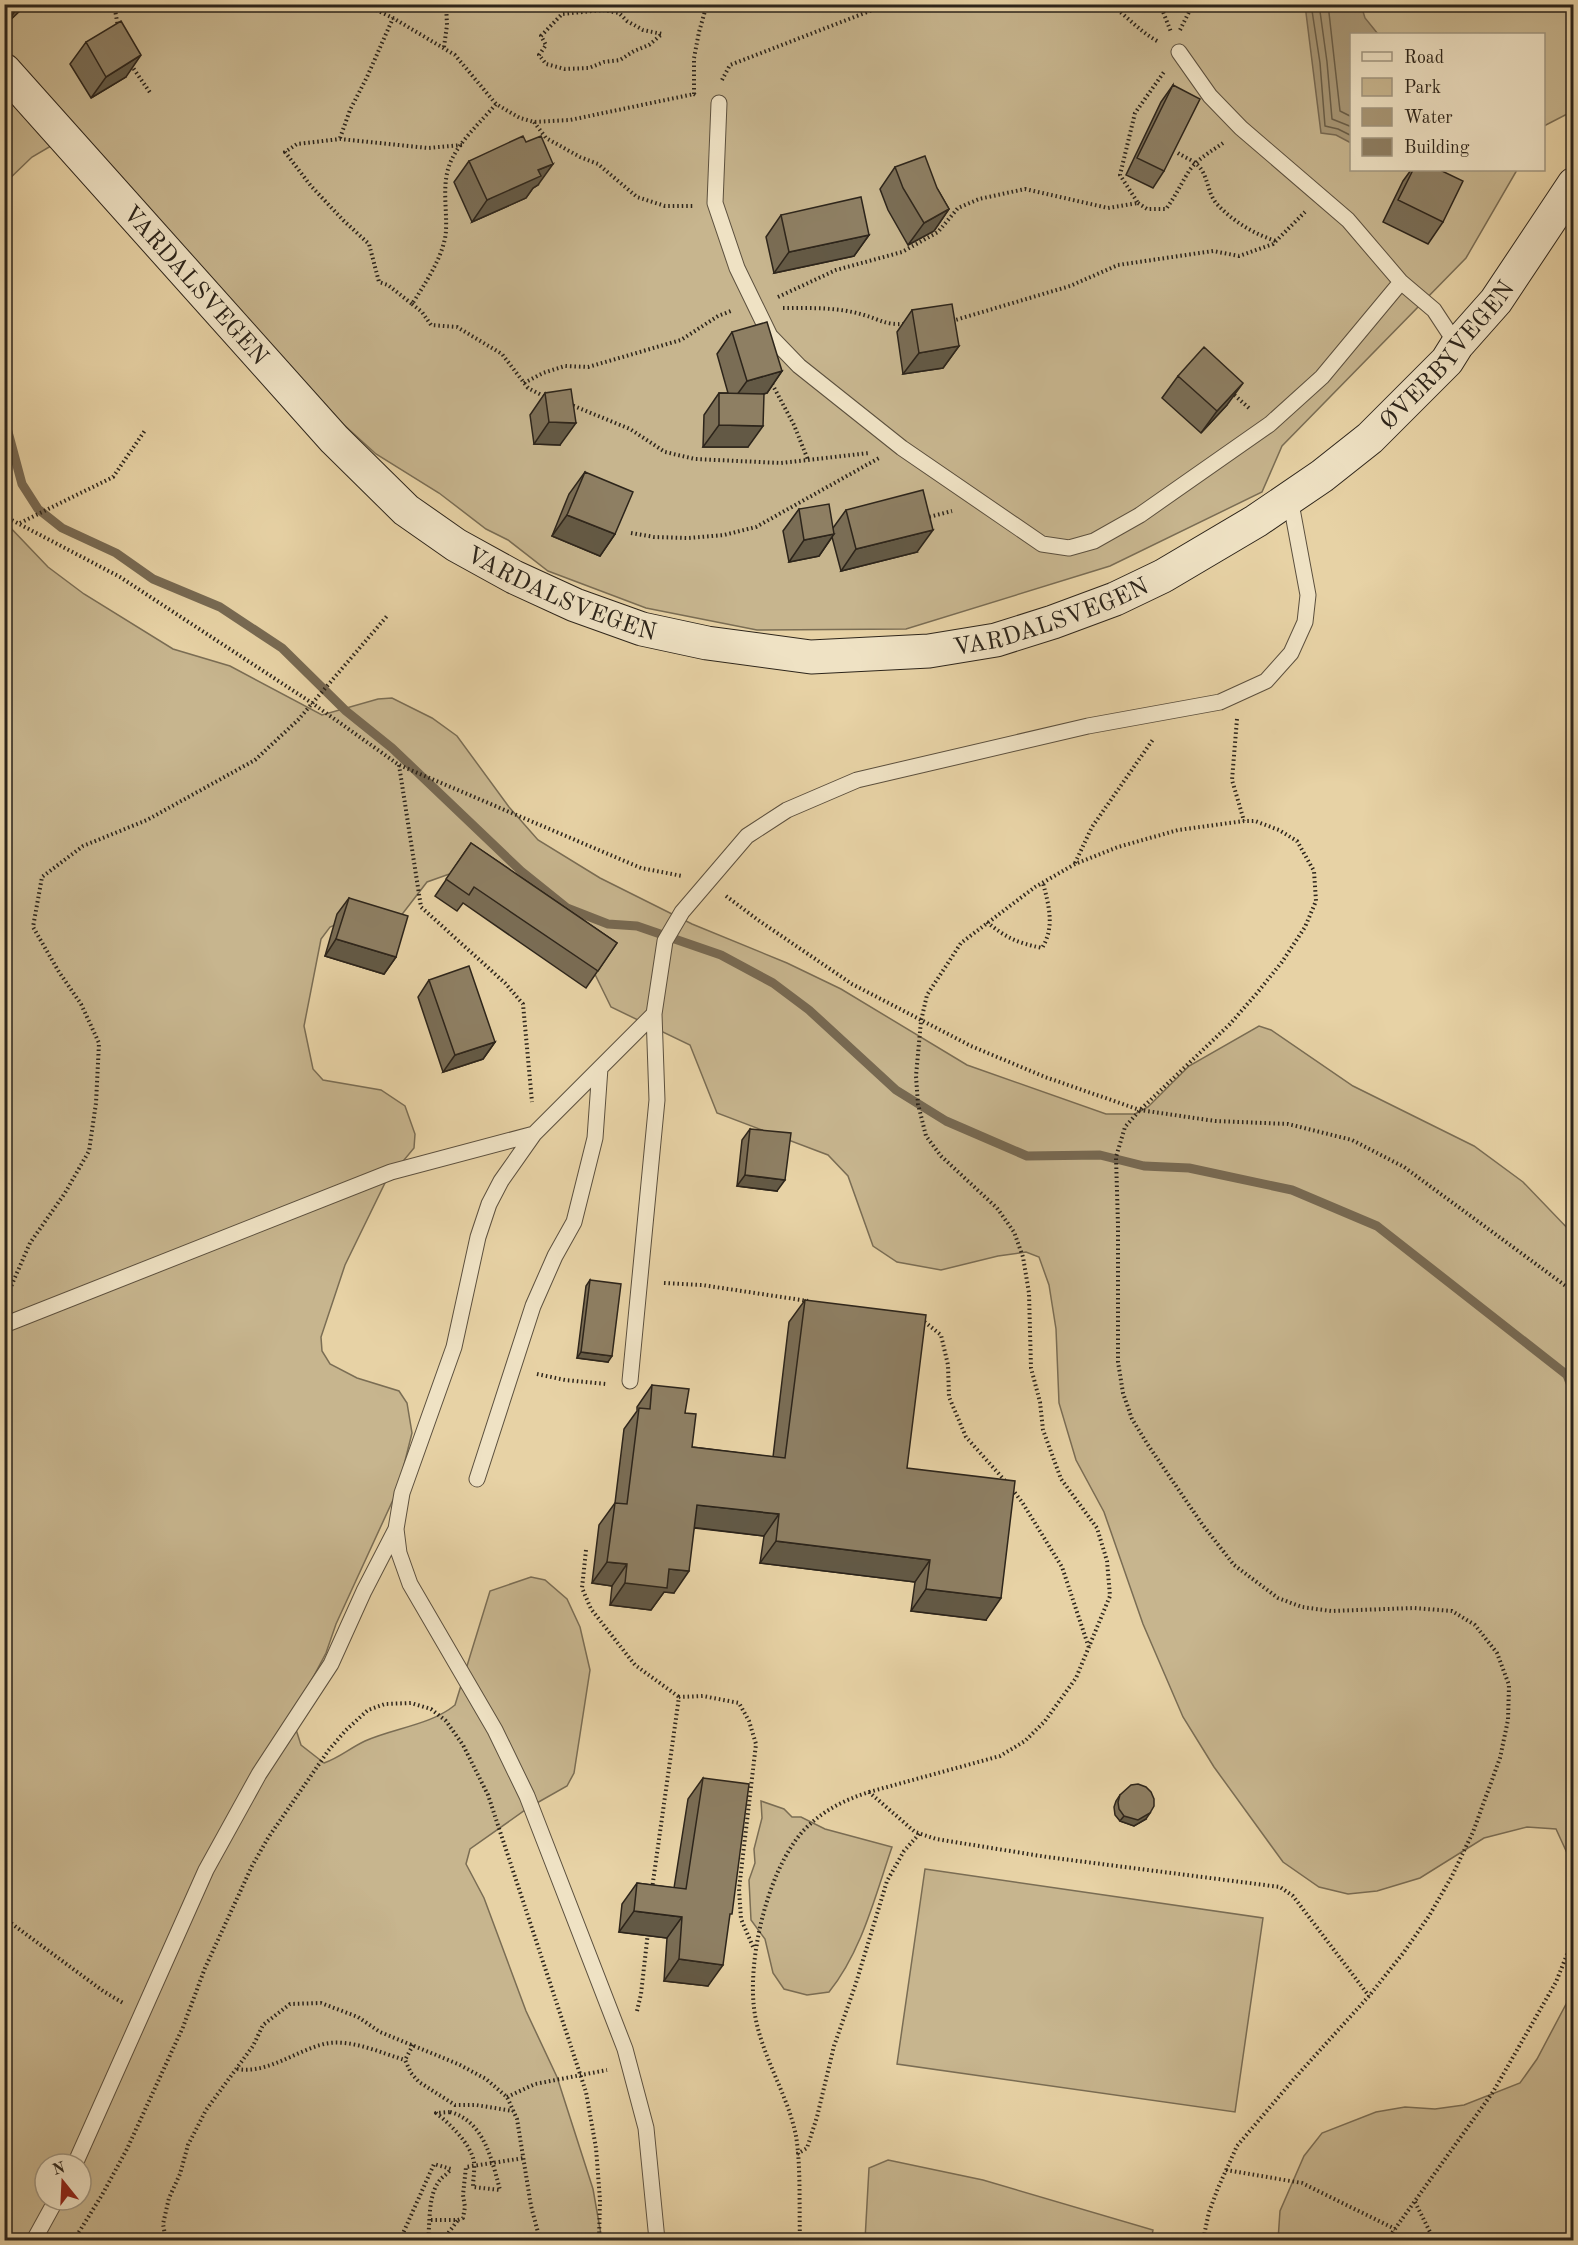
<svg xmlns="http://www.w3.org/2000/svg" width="1578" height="2245" font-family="'Old Standard TT',serif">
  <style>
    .green { fill: #c7b58e; stroke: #7a6d54; stroke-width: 1.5; fill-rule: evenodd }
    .water { fill: #a89776; stroke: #776952; stroke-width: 1.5 }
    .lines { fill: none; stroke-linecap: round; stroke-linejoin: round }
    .shore { stroke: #6a5e48; stroke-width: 1.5 }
    .stream { stroke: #776952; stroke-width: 9 }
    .service-casing { stroke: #5c503e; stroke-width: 17 }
    .secondary-casing { stroke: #2d251b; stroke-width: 35 }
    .path { stroke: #2d251b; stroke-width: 4; stroke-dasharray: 1.5 3; stroke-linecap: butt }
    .service { stroke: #efe2c4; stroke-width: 15 }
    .secondary { stroke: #efe2c4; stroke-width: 33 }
    .wall { fill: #7a6d55; stroke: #2d251b; stroke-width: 1.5 }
    .shaded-wall { fill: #635945; stroke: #2d251b; stroke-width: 1.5 }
    .building { fill: #8e7f63; stroke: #2d251b; stroke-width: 1.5 }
    .labels { text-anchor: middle; stroke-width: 4.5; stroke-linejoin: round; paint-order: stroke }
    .street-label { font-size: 24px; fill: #2d251b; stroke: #efe2c4 }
  </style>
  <rect width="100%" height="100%" fill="#e7d2a5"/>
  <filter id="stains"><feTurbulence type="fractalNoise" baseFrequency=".00333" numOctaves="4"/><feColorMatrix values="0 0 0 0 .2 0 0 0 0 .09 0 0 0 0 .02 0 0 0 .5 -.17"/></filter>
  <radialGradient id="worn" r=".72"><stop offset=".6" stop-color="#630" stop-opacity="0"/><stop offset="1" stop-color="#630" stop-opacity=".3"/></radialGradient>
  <!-- green -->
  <path class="green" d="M 5,5 L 1573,5 L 1573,111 L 1544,126 L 1544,34 L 1352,34 L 1352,170 L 1517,170 L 1466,258 L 1282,446 L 1262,492 L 1110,566 L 906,629 L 757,630 L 646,608 L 548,571 L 508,540 L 486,529 L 439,493 L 376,454 L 343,424 L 191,257 L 56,143 L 32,157 L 5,183 Z
    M 4,517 L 7,524 L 48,567 L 84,594 L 173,649 L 230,666 L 322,715 L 378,699 L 392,698 L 432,718 L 457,736 L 509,807 L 538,840 L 600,878 L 692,924 L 787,963 L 841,989 L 967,1065 L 1106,1114 L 1135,1114 L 1148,1107 L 1189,1066 L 1259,1026 L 1271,1030 L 1353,1086 L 1474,1146 L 1523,1182 L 1573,1234 L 1573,1866 L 1556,1829 L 1527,1827 L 1484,1838 L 1420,1878 L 1377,1891 L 1348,1894 L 1319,1887 L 1283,1862 L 1214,1767 L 1183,1717 L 1143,1624 L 1104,1512 L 1076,1460 L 1059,1403 L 1056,1329 L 1049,1285 L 1039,1257 L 1026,1252 L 998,1256 L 941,1270 L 897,1262 L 873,1246 L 848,1176 L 828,1155 L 717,1113 L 690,1045 L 611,1007 L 585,954 L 469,867 L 427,882 L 400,917 L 356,916 L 330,927 L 321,939 L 304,1026 L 313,1069 L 323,1080 L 381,1090 L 405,1106 L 415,1134 L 414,1148 L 385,1183 L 345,1265 L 321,1337 L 322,1351 L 330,1364 L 357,1378 L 399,1391 L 407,1403 L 412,1433 L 398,1489 L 336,1624 L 326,1653 L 292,1717 L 301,1745 L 324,1763 C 339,1758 350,1748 365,1741 C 394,1728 431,1725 455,1705 L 490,1591 L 531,1577 L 545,1580 L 567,1599 L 580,1627 L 590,1670 L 574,1773 L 567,1786 L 528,1808 L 470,1849 L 466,1864 L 484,1898 L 526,2011 L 557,2077 L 593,2189 L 602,2240 L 5,2240 ZM 45,2164 L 81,2164 L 81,2200 L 45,2200 Z
    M 761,1801 L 784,1809 L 792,1817 L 801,1817 L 825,1829 L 892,1847 C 875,1896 862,1951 829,1992 L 807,1995 L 784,1989 L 773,1973 L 765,1939 L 751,1920 L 749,1880 L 755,1863 L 754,1849 L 762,1818 Z
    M 925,1869 L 1263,1918 L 1235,2112 L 897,2064 Z
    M 1573,1991 L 1573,2240 L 1278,2240 L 1280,2211 L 1304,2156 L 1322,2133 L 1376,2112 L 1405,2107 L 1435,2109 L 1464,2105 L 1520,2083 L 1537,2059 Z
    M 888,2160 L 983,2180 L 1153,2230 L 1151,2240 L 865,2240 L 869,2168 Z"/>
  <!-- water -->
  <path class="water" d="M 1305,5 L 1361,5 L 1365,18 L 1378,34 L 1352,34 L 1351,143 L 1336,135 L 1321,133 Z"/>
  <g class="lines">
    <!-- shore -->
    <path class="shore" d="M 1311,4 L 1320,63 L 1325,126 L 1338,129 L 1352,136
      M 1319,4 L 1327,62 L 1332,119 L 1352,127
      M 1328,4 L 1340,111 L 1352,117"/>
    <!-- stream -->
    <path class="stream" d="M 4,417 L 22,484 L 38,509 L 62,528 L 116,553 L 153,579 L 220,607 L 282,648 L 346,711 L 392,748 L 521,871 L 567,908 L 608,924 L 637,926 L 721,955 L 773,983 L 809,1010 L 896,1090 L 946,1121 L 1027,1156 L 1100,1155 L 1144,1166 L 1189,1168 L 1292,1190 L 1377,1226 L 1567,1375 L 1574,1393"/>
    <!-- service casing -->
    <g class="service-casing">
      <path id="service" d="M 1179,52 L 1210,96 L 1241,128 L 1348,220 L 1401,282
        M 719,103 L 715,203 L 737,268 L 770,336 L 799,366 L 902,448 L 1042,544 L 1069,548 L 1094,541 L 1140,515 L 1270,424 L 1322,377 L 1401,282 L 1434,310 L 1457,345
        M 4,1325 L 391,1172 L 534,1134 L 654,1014
        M 630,1381 L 657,1100 L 654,1014 L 665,941 L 682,912 L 747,836 L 787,810 L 857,780 L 1088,726 L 1220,702 L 1266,681 L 1291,653 L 1305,622 L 1308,595 L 1290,498
        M 477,1479 L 533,1306 L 555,1256 L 574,1222 L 595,1138 L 600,1068
        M 396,1529 L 399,1553 L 410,1584 L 495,1730 L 527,1796 L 625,2049 L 646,2128 L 657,2240
        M 75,2164 L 206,1870 L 259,1774 L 331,1664 L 364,1591 L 396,1529 L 402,1493 L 454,1347 L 478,1237 L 489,1204 L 501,1181 L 534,1134
        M 34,2240 L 56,2200"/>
    </g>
    <!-- secondary casing -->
    <g class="secondary-casing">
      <g id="secondary">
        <path id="s1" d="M 4,70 L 334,439 L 406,510 L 456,545 L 514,577 L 575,605 L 642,629 L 707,643 L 811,657 L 929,651 L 996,640 L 1053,622 L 1115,599 L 1163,576 L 1256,521 L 1322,476 L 1370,438 L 1447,361 L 1457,345 L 1496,301 L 1574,184"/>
      </g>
    </g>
    <!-- path -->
    <path class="path" d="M 114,4 L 118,27
      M 364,4 L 393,18 L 455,55 L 496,104 L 520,118 L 534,122 L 570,120 L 694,94 L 697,96
      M 1110,4 C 1128,17 1140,32 1159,42
      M 1160,4 L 1171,32
      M 603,10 L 619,13 L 627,21 L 643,30 L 662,34 L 649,45 L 634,51 L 620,60 L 604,62 L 589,68 L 565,69 L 546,64 L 539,55 L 546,45 L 541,36 L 562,14 Z
      M 1180,30 L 1193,4
      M 444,47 L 447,25 L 446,4
      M 131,65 L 151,94
      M 722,80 L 730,65 L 888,4
      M 694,94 L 694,58 L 699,32 L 707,4
      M 534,122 L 546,138 L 580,157 L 598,164 L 637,197 L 665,206 L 693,206
      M 340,138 L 350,110 L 367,77 L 393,18
      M 462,145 L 428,148 L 340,139 L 297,144 L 285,152 L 311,186 L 344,221 L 369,244 L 379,282 L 388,285 L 412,304 C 425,284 445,254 446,230 C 447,208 442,187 449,166 C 457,143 481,122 496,104
      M 1178,153 C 1185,158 1196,161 1201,169 C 1208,179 1208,193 1216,203 C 1232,221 1254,234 1276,241
      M 1138,203 L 1147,209 L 1166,209 C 1175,197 1181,184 1189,171 C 1197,159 1212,151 1223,143
      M 778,297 L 836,270 L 902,252 L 938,232 L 958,208 L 979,199 L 1025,189 L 1108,208 L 1138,203 L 1120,175 L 1135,113 L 1164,72
      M 412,304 L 422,312 L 431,325 L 457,327 L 502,354 L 528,388 L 547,398
      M 783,308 C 810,308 838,307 864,315 C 881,320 885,325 905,324
      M 952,321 L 1070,286 L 1118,265 L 1213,251 L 1239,256 L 1273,244 L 1305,212
      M 770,380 L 794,425 L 808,460
      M 524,383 L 543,373 L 565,366 L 588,367 L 681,340 L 718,316 L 731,311
      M 1231,392 L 1250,409
      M 569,404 L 630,429 L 665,452 L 695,459 L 781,463 L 869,453
      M 4,516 L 120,577 L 312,703 L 399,765 L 641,868 L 682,876
      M 925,518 L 952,511
      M 20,523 L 113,477 L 146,429
      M 631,533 L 654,537 L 688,538 L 724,535 L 756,527 L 879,458
      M 1237,719 L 1232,780 L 1244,821
      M 399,765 L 421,907 L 505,983 L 523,1004 L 532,1102
      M 1075,863 L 1092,827 L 1154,738
      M 726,896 L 758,920 L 852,984 L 971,1046 L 1045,1077 L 1140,1110 L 1215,1121 L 1288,1124 L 1352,1140 L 1404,1167 L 1574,1292
      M 987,922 C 1006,938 1018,943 1042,948 C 1055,927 1049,906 1043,883
      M 664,1283 L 702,1285 L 808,1301
      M 6,1298 L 30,1243 L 65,1193 L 89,1151 L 96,1103 L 99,1043 L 81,1004 L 59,972 L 33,927 L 42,877 L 83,846 L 147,820 L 255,760 L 298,720 L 387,616
      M 921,1319 L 941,1335 L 948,1365 L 949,1397 L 966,1437 L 1007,1483
      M 537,1374 L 565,1380 L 606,1384
      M 1012,1489 L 1022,1502 L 1062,1567 L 1089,1648
      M 586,1550 L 582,1588 L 591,1609 L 635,1665 L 679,1697
      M 869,1792 L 1000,1756 L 1025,1741 L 1045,1721 L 1076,1678 L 1110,1596 L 1107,1561 L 1097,1528 L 1061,1479 L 1043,1430 L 1040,1402 L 1031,1368 L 1029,1293 L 1023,1257 L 1014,1232 L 997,1208 L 941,1156 L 926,1136 L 918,1104 L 916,1076 L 921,1021 L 927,995 L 961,943 L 1035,887 L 1075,864 L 1118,847 L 1178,830 L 1244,821 L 1255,821 L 1279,830 L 1297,841 L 1314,871 L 1316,901 L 1305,927 L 1282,962 L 1257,993 L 1230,1024 L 1140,1110 L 1125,1127 L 1116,1157 L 1118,1225 L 1118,1362 L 1123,1393 L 1132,1419 L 1148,1445 L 1202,1524 L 1234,1565 L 1278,1598 L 1302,1607 L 1331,1611 L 1414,1608 L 1452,1611 L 1475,1625 L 1497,1653 L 1509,1685 L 1508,1720 L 1500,1758 L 1473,1832 L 1452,1876 L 1429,1916 L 1404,1952 L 1369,1996 L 1293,2080 L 1237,2146 L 1218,2188 L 1209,2212 L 1203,2240
      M 652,1889 L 679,1697 L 703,1696 L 739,1703 L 749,1721 L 756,1744 L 739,1889 L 741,1919 L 754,1949
      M 4,1918 L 103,1991 L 123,2003
      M 637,2011 L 641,1994 L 648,1932
      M 413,2045 L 405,2060 L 411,2073 L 419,2082 L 455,2105 L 476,2105 L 513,2111
      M 237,2069 C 268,2074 295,2051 324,2044 C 350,2038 381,2053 405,2060
      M 507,2097 L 535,2084 L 607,2070
      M 450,2112 C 484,2121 492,2160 500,2190 L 473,2187 C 473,2179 475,2170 474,2162 C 471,2144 450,2124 436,2113 Z
      M 797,2154 L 807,2148 L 817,2117 L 834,2046 L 856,1983 L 887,1881 L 904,1851 L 920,1833
      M 1226,2170 L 1302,2183 L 1395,2229
      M 1415,2202 L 1434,2240
      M 431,2220 L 458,2220 L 463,2218 L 465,2207 L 463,2195 L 466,2167 L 524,2158
      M 74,2240 L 102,2195 L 127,2149 L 183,2027 L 205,1968 L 252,1866 L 268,1838 L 328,1751 L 346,1730 L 368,1710 L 385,1704 L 411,1703 L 431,1709 L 446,1721 L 463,1745 L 488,1795 L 586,2092 L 596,2148 L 600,2200 L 599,2240
      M 166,2240 L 163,2224 L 169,2198 L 180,2174 L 188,2145 L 206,2110 L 253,2046 L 263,2025 L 290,2004 L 321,2003 L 358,2017 L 380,2032 L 458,2064 L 486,2079 L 507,2097 L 517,2119 L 531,2206 L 540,2240
      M 400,2240 L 434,2164 L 451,2169 C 447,2175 441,2177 438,2183 C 428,2197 430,2224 428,2240
      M 443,2240 L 458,2220
      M 800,2240 C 799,2209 801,2166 796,2136 C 788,2095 762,2057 755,2015 C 746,1963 767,1870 804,1830 C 822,1811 844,1800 869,1792 L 915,1832 L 936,1839 L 1047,1857 L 1280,1887 L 1293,1896 L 1369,1996
      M 1387,2240 L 1493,2092 L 1556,1982 L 1574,1937"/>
    <!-- service -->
    <use href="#service" class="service"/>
    <!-- secondary -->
    <use href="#secondary" class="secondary"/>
  </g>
  <!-- wall -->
  <path class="wall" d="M 4,4 L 27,4 L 6,24 L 4,22 Z
    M 86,42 L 126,77 L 91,98 L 70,64 Z
    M 1173,85 L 1164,171 L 1153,188 L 1126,175 L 1161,102 Z
    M 469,161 L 538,185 L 533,188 L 526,198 L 472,222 L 454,182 Z
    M 895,167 L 937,188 L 949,209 L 934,231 L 908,245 L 888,210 L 880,189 Z
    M 1411,170 L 1440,170 L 1443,222 L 1428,244 L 1383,222 L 1403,181 Z
    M 781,215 L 869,235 L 854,256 L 774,273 L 766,237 Z
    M 912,310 L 959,346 L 943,368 L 903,374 L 897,332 Z
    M 732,332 L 782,371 L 767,393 L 762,394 L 748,447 L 703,447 L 704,415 L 719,393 L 728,393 L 717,354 Z
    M 1178,376 L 1227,405 L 1201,433 L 1162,398 Z
    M 545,393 L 560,445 L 534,444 L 530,415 Z
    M 585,472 L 615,534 L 600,556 L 552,536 L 569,494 Z
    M 799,509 L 833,528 L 846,510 L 917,552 L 841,571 L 832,537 L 819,556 L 789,562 L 783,531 Z
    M 471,843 L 617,943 L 586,988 L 463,903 L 457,911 L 435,896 Z
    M 349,898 L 396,957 L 384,974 L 325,956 L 337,914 Z
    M 429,980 L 495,1042 L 483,1059 L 443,1072 L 418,997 Z
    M 750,1129 L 777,1191 L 737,1186 L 742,1140 Z
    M 590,1280 L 608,1362 L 577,1358 L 586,1286 Z
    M 805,1300 L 907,1468 L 986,1620 L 911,1611 L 915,1582 L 760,1563 L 764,1536 L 694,1528 L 674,1593 L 664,1592 L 651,1610 L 610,1605 L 612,1586 L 592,1583 L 599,1525 L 615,1503 L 624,1429 L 637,1411 L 637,1407 L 652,1385 L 685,1413 L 692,1447 L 773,1457 L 789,1322 Z
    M 703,1778 L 729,1918 L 708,1986 L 664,1981 L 667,1938 L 619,1932 L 622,1904 L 637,1883 L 674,1888 L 688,1799 Z
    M 1120,1795 L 1146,1819 L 1134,1826 L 1120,1821 L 1115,1815 L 1114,1807 L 1116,1801 Z"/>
  <!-- shaded-wall -->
  <path class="shaded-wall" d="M 20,4 L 27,4 L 6,24 Z
    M 141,55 L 126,77 L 91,98 L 106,77 Z
    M 553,164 L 538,185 L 533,188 L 526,198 L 472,222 L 487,200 L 538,170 Z
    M 949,209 L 934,231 L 908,245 L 924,223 Z
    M 869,235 L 854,256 L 774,273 L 789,252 Z
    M 959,346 L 943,368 L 903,374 L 919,353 Z
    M 782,371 L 767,393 L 731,403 L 747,381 Z
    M 1243,383 L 1227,405 L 1201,433 L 1217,411 Z
    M 549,422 L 576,423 L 560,445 L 534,444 Z
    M 719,425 L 763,426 L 748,447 L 703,447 Z
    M 567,515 L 615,534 L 600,556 L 552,536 Z
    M 933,530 L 917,552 L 841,571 L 856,549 Z
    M 834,534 L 819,556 L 789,562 L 804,540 Z
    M 336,939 L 396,957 L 384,974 L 325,956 Z
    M 495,1042 L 483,1059 L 443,1072 L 455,1055 Z
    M 745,1175 L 785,1180 L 777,1191 L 737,1186 Z
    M 581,1352 L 612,1356 L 608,1362 L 577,1358 Z
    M 697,1505 L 779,1514 L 764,1536 L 682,1526 Z
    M 776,1541 L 930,1560 L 915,1582 L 760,1563 Z
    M 607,1562 L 627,1564 L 612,1586 L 592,1583 Z
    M 669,1569 L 689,1571 L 674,1593 L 664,1592 L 651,1610 L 610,1605 L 625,1583 Z
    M 926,1589 L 1001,1598 L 986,1620 L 911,1611 Z
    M 1150,1813 L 1146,1819 L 1134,1826 L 1120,1821 L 1124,1816 Z
    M 634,1911 L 682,1917 L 667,1938 L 619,1932 Z
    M 679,1959 L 723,1965 L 708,1986 L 664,1981 Z"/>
  <!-- building -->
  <path class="building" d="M 121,21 L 141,55 L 106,77 L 86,42 Z
    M 1173,85 L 1200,99 L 1164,171 L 1137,158 Z
    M 523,136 L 526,142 L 541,136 L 553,164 L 538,170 L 541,176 L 487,200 L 469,161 Z
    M 925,156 L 937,188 L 949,209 L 924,223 L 903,188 L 895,167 Z
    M 1413,170 L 1440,170 L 1463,181 L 1443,222 L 1398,200 Z
    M 861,197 L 869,235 L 789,252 L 781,215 Z
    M 952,304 L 959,346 L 919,353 L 912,310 Z
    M 767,322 L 782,371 L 747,381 L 732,332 Z
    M 1204,347 L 1243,383 L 1217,411 L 1178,376 Z
    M 571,389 L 576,423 L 549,422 L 545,393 Z
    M 719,393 L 764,394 L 763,426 L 719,425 Z
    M 585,472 L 633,492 L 615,534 L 567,515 Z
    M 923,490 L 933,530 L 856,549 L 846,510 Z
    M 829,504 L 834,534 L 804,540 L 799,509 Z
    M 471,843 L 617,943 L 598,971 L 474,887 L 469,895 L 446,879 Z
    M 349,898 L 408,916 L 396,957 L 336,939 Z
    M 469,966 L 495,1042 L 455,1055 L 429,980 Z
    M 750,1129 L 791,1133 L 785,1180 L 745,1175 Z
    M 590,1280 L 621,1284 L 612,1356 L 581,1352 Z
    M 805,1300 L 926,1315 L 907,1468 L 1015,1481 L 1001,1598 L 926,1589 L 930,1560 L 776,1541 L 779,1514 L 697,1505 L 689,1571 L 669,1569 L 667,1588 L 625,1583 L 627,1564 L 607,1562 L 615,1503 L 627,1504 L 639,1408 L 650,1409 L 652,1385 L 689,1389 L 685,1413 L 696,1414 L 692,1447 L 785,1458 Z
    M 703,1778 L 749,1784 L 732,1914 L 730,1914 L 723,1965 L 679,1959 L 682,1917 L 634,1911 L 637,1883 L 686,1889 Z
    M 1138,1784 L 1146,1787 L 1151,1792 L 1154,1799 L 1154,1806 L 1150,1813 L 1138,1820 L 1124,1816 L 1119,1809 L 1118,1802 L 1120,1795 L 1131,1785 Z"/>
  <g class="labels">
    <!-- street labels -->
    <g class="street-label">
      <text dy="8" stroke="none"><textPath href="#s1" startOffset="288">VARDALSVEGEN</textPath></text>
      <text dy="8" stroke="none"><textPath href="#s1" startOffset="1761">ØVERBYVEGEN</textPath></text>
      <text dy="8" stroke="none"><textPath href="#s1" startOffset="774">VARDALSVEGEN</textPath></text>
      <text dy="8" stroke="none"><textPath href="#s1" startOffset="1278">VARDALSVEGEN</textPath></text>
    </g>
  </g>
  <!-- margin -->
  <rect width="1578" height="2245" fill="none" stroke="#e7d2a5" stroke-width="24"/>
  <rect x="6" y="6" width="1566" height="2233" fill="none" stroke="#2d251b" stroke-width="3"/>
  <rect x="12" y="12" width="1554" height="2221" fill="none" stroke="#2d251b" stroke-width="1.5"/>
  <!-- legend -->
  <rect x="1350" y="33" width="195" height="138" fill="#efe2c4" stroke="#a19680" stroke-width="1.5"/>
  <rect x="1362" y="52" width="30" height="9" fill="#efe2c4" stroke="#a19680" stroke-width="1.5"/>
  <text x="1404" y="63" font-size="18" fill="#2d251b">Road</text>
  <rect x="1362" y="78" width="30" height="18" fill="#c7b58e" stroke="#a19680" stroke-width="1.5"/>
  <text x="1404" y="93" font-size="18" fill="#2d251b">Park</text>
  <rect x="1362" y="108" width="30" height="18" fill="#a89776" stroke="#a19680" stroke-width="1.5"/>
  <text x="1404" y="123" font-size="18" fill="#2d251b">Water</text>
  <rect x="1362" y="138" width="30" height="18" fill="#8e7f63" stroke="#a19680" stroke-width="1.5"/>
  <text x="1404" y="153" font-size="18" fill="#2d251b">Building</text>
  <!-- north arrow -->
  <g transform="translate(63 2182) rotate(342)"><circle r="28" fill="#efe2c4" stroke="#a19680" stroke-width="1.5"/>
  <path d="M0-4.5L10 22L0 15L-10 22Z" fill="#8f2418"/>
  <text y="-9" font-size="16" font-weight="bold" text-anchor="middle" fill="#2d251b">N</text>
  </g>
  <rect width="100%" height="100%" filter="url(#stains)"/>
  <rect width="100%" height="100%" fill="url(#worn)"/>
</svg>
